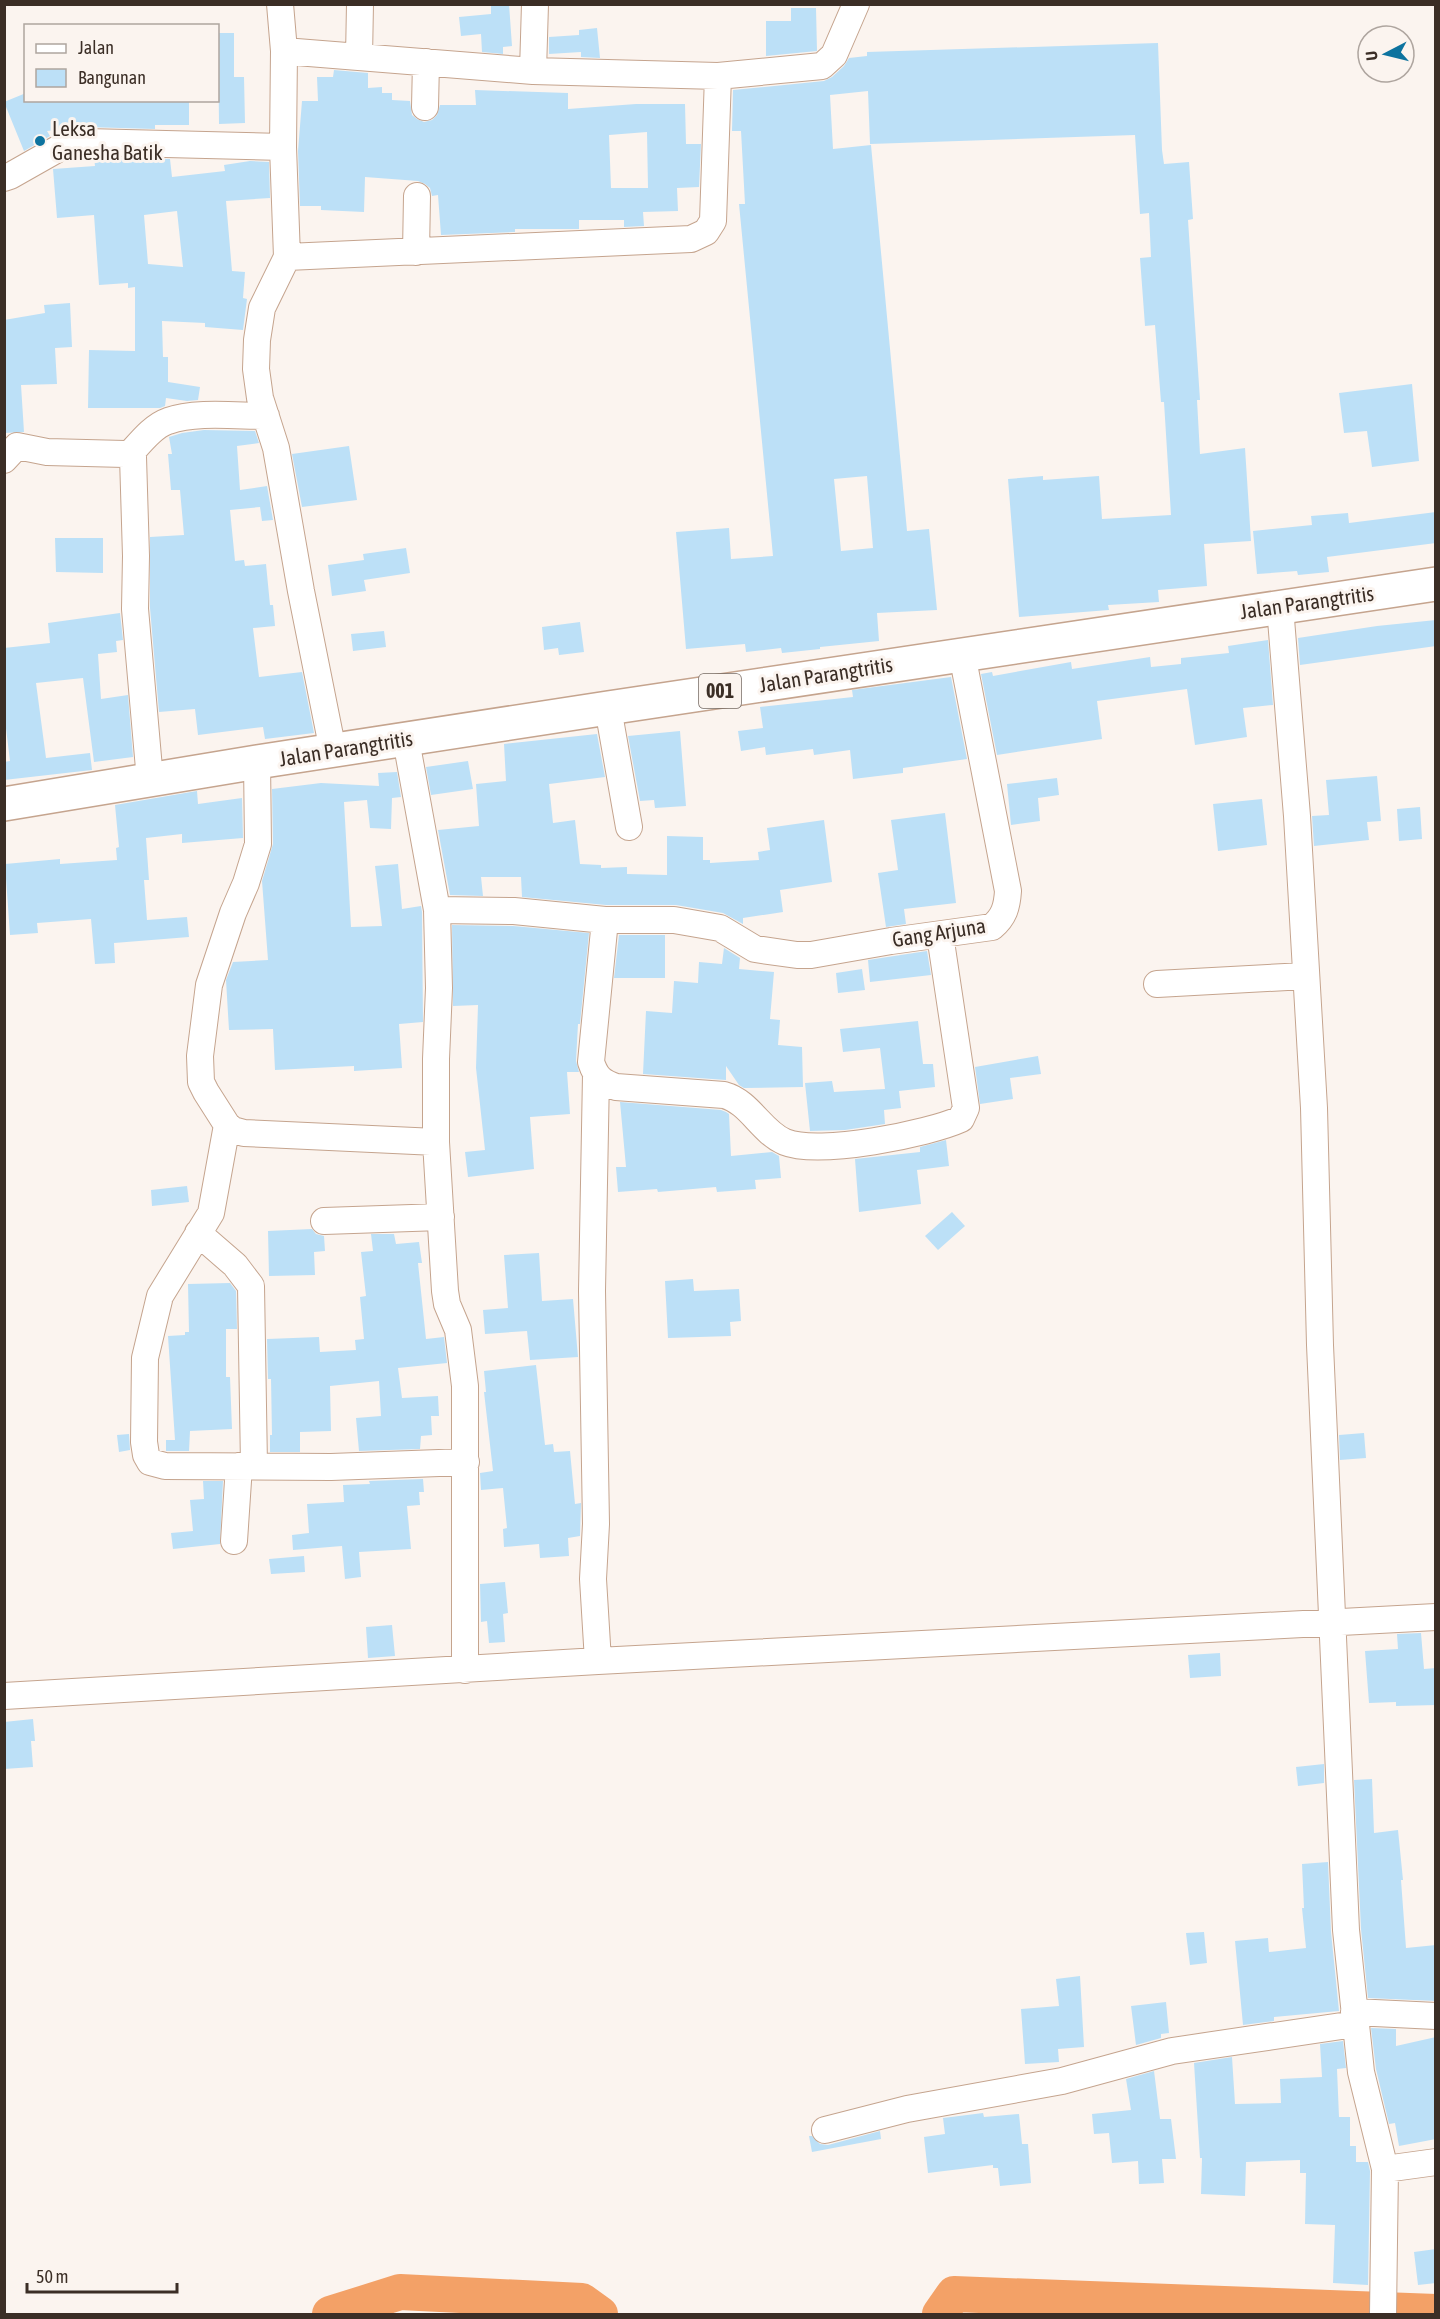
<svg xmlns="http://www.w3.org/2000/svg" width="1440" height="2319" font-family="'Asap Condensed',sans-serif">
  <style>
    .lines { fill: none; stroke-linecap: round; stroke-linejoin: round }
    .river { stroke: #f3a167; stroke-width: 36 }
    .building { fill: #bce0f7; fill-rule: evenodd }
    .minor-casing { stroke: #c5a48e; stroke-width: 28 }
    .major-casing { stroke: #c5a48e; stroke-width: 36 }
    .minor { stroke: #fff; stroke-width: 26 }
    .major { stroke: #fff; stroke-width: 33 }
    .poi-dot { fill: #0d739f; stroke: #fbf4ef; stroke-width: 2 }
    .labels { text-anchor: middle; stroke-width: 6; stroke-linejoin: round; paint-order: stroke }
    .shield { fill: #fbf4ef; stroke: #756962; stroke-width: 1.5 }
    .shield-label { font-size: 20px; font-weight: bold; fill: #3b2e26 }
    .poi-label { font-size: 21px; fill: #3b2e26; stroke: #fbf4ef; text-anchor: start }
    .street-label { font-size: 21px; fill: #3b2e26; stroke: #fbf4ef }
  </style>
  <rect width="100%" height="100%" fill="#fbf4ef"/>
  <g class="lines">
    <!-- river -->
    <path class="river" d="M 330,2314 L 400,2292 L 582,2301 L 600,2314
      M 940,2314 L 954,2294 L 1436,2312"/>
  </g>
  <!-- building -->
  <path class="building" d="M 491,4 L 509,4 L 512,46 L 503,47 L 503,54 L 482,52 L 481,34 L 461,36 L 459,17 L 491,14 Z
    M 791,8 L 816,8 L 817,51 L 766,56 L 766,21 L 791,21 Z
    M 597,28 L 600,58 L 581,57 L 581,52 L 549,54 L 549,37 L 579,35 L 579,30 Z
    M 218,33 L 234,33 L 234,77 L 244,77 L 245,123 L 219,124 Z
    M 1158,43 L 1162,150 L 1164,164 L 1189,162 L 1193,219 L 1188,220 L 1200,400 L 1197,400 L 1200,454 L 1245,448 L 1251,541 L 1204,544 L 1207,586 L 1158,590 L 1159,602 L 1108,605 L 1109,610 L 1019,617 L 1008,479 L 1043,476 L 1043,480 L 1099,476 L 1102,519 L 1171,515 L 1164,402 L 1161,402 L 1155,325 L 1145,326 L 1140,258 L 1151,257 L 1149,213 L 1140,214 L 1135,135 L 870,144 L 868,91 L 830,95 L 833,149 L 871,145 L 907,531 L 929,529 L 937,610 L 877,613 L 879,641 L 820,647 L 820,649 L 782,653 L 781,648 L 746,652 L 745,644 L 686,649 L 676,532 L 729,528 L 731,559 L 773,556 L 739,204 L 745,204 L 741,131 L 732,131 L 733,90 L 824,81 L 832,77 L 844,66 L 849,58 L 867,56 L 867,52 ZM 867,476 L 873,548 L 841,551 L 834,479 Z
    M 334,70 L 368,73 L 368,88 L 382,87 L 382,93 L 392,93 L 392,100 L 410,101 L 412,115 L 417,119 L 424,122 L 432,120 L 437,115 L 440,105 L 476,105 L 475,90 L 568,93 L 568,109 L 636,104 L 685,104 L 686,144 L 701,144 L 699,187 L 677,188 L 678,211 L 643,212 L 644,226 L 624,227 L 624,220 L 579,220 L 579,229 L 515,229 L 515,232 L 441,235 L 438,195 L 432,196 L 430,188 L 425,184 L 418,181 L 365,177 L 364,212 L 321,210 L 321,206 L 300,206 L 298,151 L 302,101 L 318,101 L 317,77 L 333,77 ZM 647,132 L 648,188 L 611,188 L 609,135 Z
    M 26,93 L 26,100 L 189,100 L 189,125 L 155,125 L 155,129 L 86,127 L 47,131 L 50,136 L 24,151 L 4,102 Z
    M 94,157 L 170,159 L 172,177 L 225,171 L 224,165 L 250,161 L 269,162 L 270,198 L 226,201 L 232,271 L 245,272 L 243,298 L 247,299 L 243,330 L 205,327 L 205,323 L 162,321 L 163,357 L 168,357 L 168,382 L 200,387 L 198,400 L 187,401 L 166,398 L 165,406 L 160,408 L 88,408 L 89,350 L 135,351 L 135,287 L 128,288 L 128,283 L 99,285 L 94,215 L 57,218 L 53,169 L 95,166 ZM 177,211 L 183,267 L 148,264 L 144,215 Z
    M 70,303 L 72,347 L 55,348 L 57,384 L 21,385 L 24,432 L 4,433 L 4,320 L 45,313 L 44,305 Z
    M 1412,384 L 1419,461 L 1372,467 L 1367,431 L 1344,433 L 1339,393 Z
    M 204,430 L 255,431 L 259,443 L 237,446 L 240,490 L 267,486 L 273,520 L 262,521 L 260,507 L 230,510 L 235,561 L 244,560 L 245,566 L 266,564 L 270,605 L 273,605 L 275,626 L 253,628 L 259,677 L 302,672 L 314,733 L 265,739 L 263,727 L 198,735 L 195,709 L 159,712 L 150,608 L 150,537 L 184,535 L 180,490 L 171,490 L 168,454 L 172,454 L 169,437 L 182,433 Z
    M 349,446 L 357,500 L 302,507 L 292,454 Z
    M 1436,512 L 1436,543 L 1327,557 L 1329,572 L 1298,575 L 1297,571 L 1257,574 L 1253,531 L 1312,525 L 1311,516 L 1348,513 L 1349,523 Z
    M 55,538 L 103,538 L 103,573 L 56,572 Z
    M 406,548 L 410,573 L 364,580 L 366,591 L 332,596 L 328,565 L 364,560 L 363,554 Z
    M 120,613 L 123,640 L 116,641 L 117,652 L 98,654 L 101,699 L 128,695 L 133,757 L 94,762 L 83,678 L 36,683 L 46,758 L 90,753 L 92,770 L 4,780 L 4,762 L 10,761 L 4,712 L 4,648 L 50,643 L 48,623 Z
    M 1436,620 L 1436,646 L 1300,665 L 1298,638 L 1377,626 Z
    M 580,622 L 584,652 L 559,655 L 558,648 L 544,650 L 542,627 Z
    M 384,631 L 386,647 L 353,651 L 351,634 Z
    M 1268,640 L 1273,705 L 1243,708 L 1247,737 L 1195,745 L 1187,689 L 1097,701 L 1102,739 L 997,755 L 981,674 L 992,672 L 993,676 L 1071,662 L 1072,669 L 1150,657 L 1151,667 L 1181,664 L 1181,658 L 1229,653 L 1228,646 Z
    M 951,677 L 967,759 L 903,768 L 903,773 L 853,779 L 850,750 L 814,755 L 813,749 L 766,755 L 765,747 L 741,751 L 738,731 L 763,728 L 760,707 L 853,697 L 852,690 Z
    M 680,731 L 686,806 L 655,808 L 654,800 L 640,801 L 628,736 Z
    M 597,734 L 605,777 L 549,784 L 553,823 L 575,820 L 580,864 L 601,865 L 601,868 L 627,867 L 627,874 L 667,875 L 667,836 L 703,837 L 703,860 L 710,860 L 710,863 L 759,860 L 758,852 L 770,850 L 767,828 L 824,820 L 832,882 L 780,890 L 783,912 L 743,918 L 743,924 L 723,913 L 676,905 L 606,905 L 522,897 L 521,877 L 481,877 L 483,896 L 450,895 L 438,830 L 479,826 L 476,784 L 506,781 L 504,744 Z
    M 468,761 L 473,789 L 431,795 L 426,767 Z
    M 397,772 L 401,797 L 392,798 L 391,829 L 370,828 L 367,800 L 344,802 L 351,927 L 382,926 L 375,866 L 398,864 L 402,909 L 421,906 L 422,912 L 423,1022 L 399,1024 L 402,1068 L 354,1071 L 354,1066 L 275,1070 L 273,1029 L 229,1030 L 226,980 L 233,962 L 268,960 L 262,881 L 273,844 L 272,789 L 321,783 L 379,786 L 378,773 Z
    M 1377,776 L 1381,821 L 1367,822 L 1369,840 L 1314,846 L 1312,816 L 1329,815 L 1326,780 Z
    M 1057,778 L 1059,795 L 1038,798 L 1040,821 L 1011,825 L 1007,784 Z
    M 197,791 L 198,804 L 242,798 L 243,838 L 182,843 L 182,834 L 146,838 L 149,880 L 144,880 L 147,920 L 187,917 L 189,937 L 114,943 L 115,963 L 95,964 L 91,919 L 37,923 L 38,933 L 10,935 L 5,864 L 60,859 L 60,864 L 117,860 L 116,848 L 119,847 L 115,805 Z
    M 1262,799 L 1267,845 L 1218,851 L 1213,804 Z
    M 1420,807 L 1422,839 L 1399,841 L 1397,809 Z
    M 945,813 L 956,903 L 904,909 L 906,924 L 886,927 L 878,873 L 898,870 L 891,820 Z
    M 452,925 L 513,926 L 589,933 L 580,1024 L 578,1024 L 576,1061 L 579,1072 L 567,1072 L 570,1114 L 530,1117 L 534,1169 L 468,1177 L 465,1152 L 485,1150 L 476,1068 L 478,1005 L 453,1006 Z
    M 619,935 L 665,935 L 665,978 L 614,978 Z
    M 724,948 L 740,958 L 739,969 L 774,972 L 770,1019 L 780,1020 L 778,1045 L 802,1047 L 803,1087 L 744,1088 L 739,1085 L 726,1066 L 726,1080 L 643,1074 L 646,1011 L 672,1013 L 674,981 L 698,983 L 699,962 L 722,964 Z
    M 927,951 L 931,975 L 870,982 L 868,960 Z
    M 862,969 L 865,990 L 838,993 L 836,973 Z
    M 918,1021 L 923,1064 L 933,1064 L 935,1087 L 899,1091 L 901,1108 L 884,1110 L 885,1124 L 845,1130 L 810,1131 L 805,1083 L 832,1081 L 834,1092 L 885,1089 L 880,1048 L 843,1052 L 840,1029 Z
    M 1038,1056 L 1041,1074 L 1010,1078 L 1013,1099 L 980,1104 L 975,1067 Z
    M 620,1102 L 721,1110 L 726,1112 L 729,1114 L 731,1156 L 772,1152 L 779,1156 L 781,1178 L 755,1180 L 756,1189 L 717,1192 L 716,1187 L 658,1192 L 657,1189 L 618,1192 L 616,1167 L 626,1167 Z
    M 946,1140 L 949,1166 L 917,1170 L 921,1204 L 859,1212 L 855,1159 L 920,1152 L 920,1147 Z
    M 187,1186 L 189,1202 L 152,1206 L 151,1190 Z
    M 952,1212 L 965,1226 L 938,1250 L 925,1236 Z
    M 312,1229 L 316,1234 L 324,1236 L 325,1251 L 314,1252 L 315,1275 L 269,1276 L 268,1231 Z
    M 371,1234 L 394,1234 L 396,1244 L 419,1242 L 422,1263 L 418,1263 L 426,1339 L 444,1337 L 447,1363 L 398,1368 L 402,1398 L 438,1396 L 439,1416 L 431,1416 L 432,1435 L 421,1436 L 420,1449 L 359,1451 L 356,1418 L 381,1416 L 379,1381 L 330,1386 L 331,1431 L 300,1432 L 300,1452 L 270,1452 L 270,1435 L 272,1435 L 271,1379 L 268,1379 L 267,1339 L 319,1337 L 320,1352 L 356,1350 L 355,1340 L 364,1339 L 360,1297 L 366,1296 L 361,1252 L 373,1251 Z
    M 539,1253 L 542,1301 L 573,1299 L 578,1357 L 530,1360 L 527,1331 L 485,1334 L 483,1310 L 508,1308 L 504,1255 Z
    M 693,1279 L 694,1291 L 739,1289 L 741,1321 L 730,1322 L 731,1336 L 668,1338 L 665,1281 Z
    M 230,1283 L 236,1291 L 237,1329 L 226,1329 L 226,1377 L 230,1377 L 232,1429 L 190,1431 L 189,1451 L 166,1451 L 166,1440 L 175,1440 L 168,1336 L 185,1335 L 185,1332 L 189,1332 L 188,1284 Z
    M 536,1365 L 545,1445 L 553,1444 L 554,1452 L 570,1451 L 575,1504 L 581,1503 L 580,1536 L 568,1538 L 569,1556 L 540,1558 L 539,1544 L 504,1547 L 503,1529 L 507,1528 L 503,1488 L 481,1490 L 480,1473 L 493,1471 L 484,1392 L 486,1392 L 484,1371 Z
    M 1364,1433 L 1366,1458 L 1340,1460 L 1339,1435 Z
    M 129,1434 L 130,1450 L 119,1452 L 117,1435 Z
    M 423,1479 L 424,1492 L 419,1492 L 420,1505 L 407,1506 L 411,1549 L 359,1552 L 361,1577 L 345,1579 L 342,1546 L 293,1550 L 292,1535 L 309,1533 L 307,1504 L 344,1502 L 343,1485 L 370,1484 L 369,1481 Z
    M 203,1481 L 223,1481 L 220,1544 L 173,1549 L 171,1533 L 193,1531 L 190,1500 L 204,1499 Z
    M 304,1556 L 305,1572 L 271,1574 L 269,1559 Z
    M 505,1582 L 508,1613 L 503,1614 L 505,1642 L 489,1643 L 487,1621 L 481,1622 L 480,1584 Z
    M 392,1625 L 395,1656 L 368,1658 L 366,1627 Z
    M 1421,1633 L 1424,1669 L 1436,1668 L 1436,1705 L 1396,1706 L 1396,1702 L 1369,1703 L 1365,1651 L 1398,1649 L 1397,1634 Z
    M 1220,1653 L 1221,1676 L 1190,1678 L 1188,1655 Z
    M 33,1719 L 35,1741 L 31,1741 L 33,1767 L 4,1769 L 4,1746 L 6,1746 L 4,1722 Z
    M 1324,1764 L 1324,1783 L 1298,1786 L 1296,1767 Z
    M 1372,1779 L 1374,1833 L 1398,1830 L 1403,1880 L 1401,1880 L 1406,1948 L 1436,1945 L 1436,2001 L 1368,1998 L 1361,1929 L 1354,1780 Z
    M 1328,1862 L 1331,1932 L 1339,2011 L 1274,2017 L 1274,2021 L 1243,2025 L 1235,1941 L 1268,1938 L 1269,1952 L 1306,1948 L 1302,1908 L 1304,1908 L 1302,1864 Z
    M 1204,1932 L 1207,1963 L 1190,1965 L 1186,1933 Z
    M 1080,1976 L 1084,2047 L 1058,2049 L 1059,2062 L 1025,2064 L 1021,2009 L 1059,2006 L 1056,1979 Z
    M 1166,2002 L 1169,2033 L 1161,2034 L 1161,2038 L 1136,2045 L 1131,2006 Z
    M 1371,2028 L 1396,2029 L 1396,2046 L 1436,2037 L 1436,2139 L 1399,2146 L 1395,2123 L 1389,2124 L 1376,2069 Z
    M 1343,2041 L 1346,2068 L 1337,2069 L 1339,2117 L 1350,2117 L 1350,2146 L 1356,2146 L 1356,2162 L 1368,2162 L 1370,2171 L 1368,2285 L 1333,2283 L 1335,2225 L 1305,2224 L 1306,2173 L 1300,2173 L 1300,2160 L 1246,2162 L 1245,2196 L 1201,2194 L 1202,2158 L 1200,2158 L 1194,2063 L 1232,2057 L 1235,2104 L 1281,2103 L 1280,2079 L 1322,2077 L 1320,2044 Z
    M 1154,2071 L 1160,2119 L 1171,2119 L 1176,2159 L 1162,2159 L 1164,2183 L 1139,2184 L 1138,2161 L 1112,2163 L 1109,2133 L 1094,2134 L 1092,2114 L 1131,2110 L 1126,2079 Z
    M 983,2113 L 984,2117 L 1019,2114 L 1022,2144 L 1028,2144 L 1031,2183 L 1000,2186 L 998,2168 L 993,2168 L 993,2165 L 928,2173 L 924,2137 L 945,2134 L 943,2118 Z
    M 880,2131 L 881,2139 L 812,2152 L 809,2136 L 812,2136 L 820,2144 L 828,2145 Z
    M 1436,2249 L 1436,2283 L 1418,2285 L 1414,2252 Z"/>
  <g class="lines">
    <!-- minor casing -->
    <g class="minor-casing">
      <path id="minor" d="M 280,4 L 284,51 L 283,147 L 287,257 L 262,308 L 257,340 L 256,369 L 260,398 L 276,448 L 301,591 L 333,751
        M 284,51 L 533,71 L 535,4
        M 359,57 L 360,4
        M 533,71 L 718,76 L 822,66 L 834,55 L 856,4
        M 425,107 L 426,62
        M 4,178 L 10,176 L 63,146 L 86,142 L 283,147
        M 416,252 L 417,196
        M 287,257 L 691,239 L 706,232 L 713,221 L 718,76
        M 129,455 C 140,443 153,426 168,421 C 195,411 237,416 266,416
        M 4,460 L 17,446 L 47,452 L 125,454 L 133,457 L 136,556 L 135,609 L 150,780
        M 1280,607 L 1297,816 L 1314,1108 L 1320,1345 L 1346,1930 L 1361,2072 L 1385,2169 L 1383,2314
        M 608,708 L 629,827
        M 406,740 L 437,910 L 439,988 L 436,1059 L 436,1142 L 445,1291 L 447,1304 L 458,1330 L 465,1386 L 465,1670
        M 257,762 L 258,844 L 246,883 L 233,913 L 209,985 L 200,1056 L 201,1082 L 206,1092 L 227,1125 L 233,1130 L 244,1133 L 436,1142
        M 437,910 L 514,911 L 605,920 L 674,920 L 720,928 L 755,949 L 797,955 L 811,955 L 891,941 L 992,927 C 1004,917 1007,907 1008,891 L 962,654
        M 605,920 L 591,1062 C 596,1077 601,1082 616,1087 L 724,1095 C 750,1102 761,1132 785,1142 C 819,1156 928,1134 961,1119 L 966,1108 L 940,935
        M 1157,984 L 1305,976
        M 596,1075 L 592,1291 L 596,1524 L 593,1579 L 598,1661
        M 227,1125 L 211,1213 L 160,1296 L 145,1358 L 144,1442 L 146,1455 L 150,1462 L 165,1466 L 331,1467 L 466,1462
        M 324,1221 L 441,1217
        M 198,1233 L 235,1265 L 251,1286 L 254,1466
        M 234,1541 L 239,1466
        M 4,1696 L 598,1661 L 1436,1617
        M 1354,2012 L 1436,2016
        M 825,2130 L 907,2109 L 1062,2081 L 1172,2051 L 1355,2024
        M 1385,2169 L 1436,2162"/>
    </g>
    <!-- major casing -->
    <g class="major-casing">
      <path id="major" d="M 4,804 L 257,762 L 608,708 L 1436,584"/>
    </g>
    <!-- minor -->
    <use href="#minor" class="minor"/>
    <!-- major -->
    <use href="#major" class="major"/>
  </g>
  <!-- markers -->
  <circle class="poi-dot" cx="40" cy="141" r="6"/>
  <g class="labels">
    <!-- shield labels -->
    <rect class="shield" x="699" y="674" width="42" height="34" rx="4.5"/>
    <g class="shield-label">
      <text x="720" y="698">001</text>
    </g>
    <!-- poi labels -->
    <g class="poi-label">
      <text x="52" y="136">Leksa<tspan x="52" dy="24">Ganesha Batik</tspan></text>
    </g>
    <!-- street labels -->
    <g class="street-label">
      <text transform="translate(1307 603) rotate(-8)" y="7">Jalan Parangtritis</text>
      <text transform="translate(826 675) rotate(-9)" y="7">Jalan Parangtritis</text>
      <text transform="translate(346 749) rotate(-9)" y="7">Jalan Parangtritis</text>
      <text transform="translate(939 933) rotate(-9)" y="7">Gang Arjuna</text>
    </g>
  </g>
  <!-- border -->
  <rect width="1440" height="2319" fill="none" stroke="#3b2e26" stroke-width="12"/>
  <!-- legend -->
  <rect x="24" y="24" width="195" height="78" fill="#fbf4ef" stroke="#aea59f" stroke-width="1.5"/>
  <rect x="36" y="44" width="30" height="9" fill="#ffffff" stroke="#aea59f" stroke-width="1.5"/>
  <text x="78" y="54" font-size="18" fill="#3b2e26">Jalan</text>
  <rect x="36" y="69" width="30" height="18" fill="#bce0f7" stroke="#aea59f" stroke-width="1.5"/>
  <text x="78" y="84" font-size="18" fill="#3b2e26">Bangunan</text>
  <!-- north arrow -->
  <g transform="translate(1386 54) rotate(263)"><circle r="28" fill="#fbf4ef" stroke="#aea59f" stroke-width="1.5"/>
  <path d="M0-4.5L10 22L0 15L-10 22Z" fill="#0d739f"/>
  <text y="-9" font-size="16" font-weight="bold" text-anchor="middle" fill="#3b2e26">U</text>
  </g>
  <!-- scale -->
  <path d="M27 2283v9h150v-9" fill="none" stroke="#3b2e26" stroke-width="3"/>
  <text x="36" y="2283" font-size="18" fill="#3b2e26" stroke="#fbf4ef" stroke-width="4.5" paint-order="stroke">50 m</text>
</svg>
